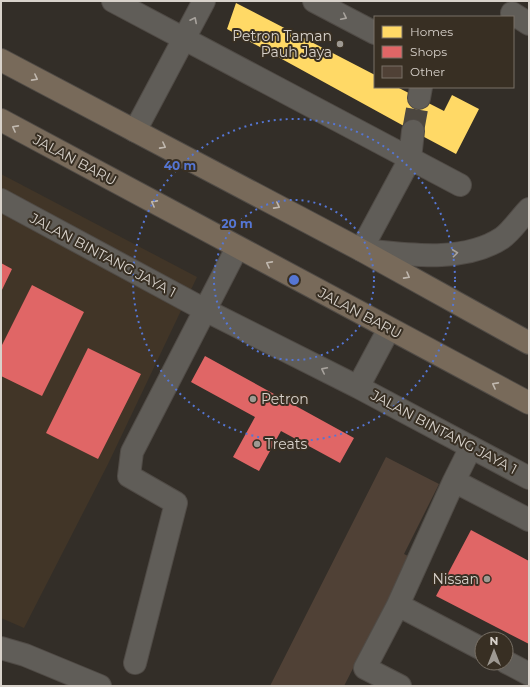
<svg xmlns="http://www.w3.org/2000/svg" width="530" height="687" font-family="Montserrat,sans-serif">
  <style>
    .commercial { fill: #413527 }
    .homes { fill: #ffd966 }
    .shops { fill: #e06666 }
    .building { fill: #504136 }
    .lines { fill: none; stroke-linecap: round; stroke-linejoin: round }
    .minor-tunnel { stroke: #4c4740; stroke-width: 22; stroke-dasharray: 22 11; stroke-linecap: butt }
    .minor-casing { stroke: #504b46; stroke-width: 24 }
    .highway-casing { stroke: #504b46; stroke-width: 24 }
    .minor { stroke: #605d58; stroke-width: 22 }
    .highway { stroke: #786a5a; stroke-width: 22 }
    .oneway { stroke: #a8a39d }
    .oneway2 { stroke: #c0b8af }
    .ring { fill: none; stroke: #5576d4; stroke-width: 2; stroke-dasharray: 2 4 }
    .poi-dot { fill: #9e9992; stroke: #382f23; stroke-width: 1.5 }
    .labels { text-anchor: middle; stroke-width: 4; stroke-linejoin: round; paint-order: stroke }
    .poi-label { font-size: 14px; fill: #d8d2cb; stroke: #382f23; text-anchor: end }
    .street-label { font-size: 14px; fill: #d8d2cb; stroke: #382f23 }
    .centre { fill: #5576d4; stroke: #382f23; stroke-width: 2 }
    .ring-label { font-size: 12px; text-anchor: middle; font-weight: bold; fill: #5576d4; stroke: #382f23; stroke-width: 4; stroke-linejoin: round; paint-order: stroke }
  </style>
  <rect width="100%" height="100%" fill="#332e28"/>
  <!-- commercial -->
  <path class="commercial" d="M 1,174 L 197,277 L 108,464 L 24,628 L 1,618 Z"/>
  <!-- homes -->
  <path class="homes" d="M 236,3 L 375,75 L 375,87 L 397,87 L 444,111 L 452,95 L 479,109 L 456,154 L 413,131 L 227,29 Z"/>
  <!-- shops -->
  <path class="shops" d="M 1,263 L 12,269 L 1,292 Z
    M 32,285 L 84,312 L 42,396 L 1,376 L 1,347 Z
    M 88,348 L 141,374 L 98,459 L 46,433 Z
    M 205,356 L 354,438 L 340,463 L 281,431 L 259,471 L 233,457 L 255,417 L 191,382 Z
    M 471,530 L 529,561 L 529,644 L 436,596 Z"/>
  <!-- building -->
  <path class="building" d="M 386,457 L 439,484 L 404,554 L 410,557 L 344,686 L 270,686 Z"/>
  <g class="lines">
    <!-- minor-tunnel -->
    <path class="minor-tunnel" d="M 413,131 L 419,98"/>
    <!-- minor casing -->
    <g class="minor-casing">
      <path id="minor" d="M 113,1 L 460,185
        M 314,1 L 375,33
        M 512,13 L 529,24
        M 419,98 L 421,87
        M 135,131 L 204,1
        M 413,131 L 410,159 L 361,250 C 404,254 463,264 502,238 C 511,232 521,217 529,209
        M 1,200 L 205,310 L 358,387 L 529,478
        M 358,387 L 389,329
        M 454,481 L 529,520
        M 398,605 L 454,481 L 471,447
        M 1,648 L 25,655 L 100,686
        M 506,662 L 529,674
        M 135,663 L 176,503 L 129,476 L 132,452 L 237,248
        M 400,686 L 365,668 L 398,605 L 482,649"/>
    </g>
    <!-- highway casing -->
    <g class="highway-casing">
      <path id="highway" d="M 1,60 L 361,250 L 529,343
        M 1,120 L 529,403"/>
    </g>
    <!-- minor -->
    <use href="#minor" class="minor"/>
    <!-- highway -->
    <use href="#highway" class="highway"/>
  </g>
  <!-- one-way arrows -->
  <defs><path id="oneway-chevron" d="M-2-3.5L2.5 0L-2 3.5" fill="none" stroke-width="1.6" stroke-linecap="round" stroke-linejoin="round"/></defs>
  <g class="oneway">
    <use href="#oneway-chevron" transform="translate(344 17) rotate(27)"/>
    <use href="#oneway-chevron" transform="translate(194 20) rotate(-63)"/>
    <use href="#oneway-chevron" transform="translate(455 253) rotate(-7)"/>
    <use href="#oneway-chevron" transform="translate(324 370) rotate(-153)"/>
  </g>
  <g class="oneway2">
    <use href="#oneway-chevron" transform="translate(35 78) rotate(28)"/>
    <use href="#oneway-chevron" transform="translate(15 128) rotate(-152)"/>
    <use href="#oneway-chevron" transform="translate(163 146) rotate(28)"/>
    <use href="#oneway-chevron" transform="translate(154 203) rotate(-152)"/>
    <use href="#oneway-chevron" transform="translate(277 206) rotate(28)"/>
    <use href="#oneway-chevron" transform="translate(269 264) rotate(-152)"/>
    <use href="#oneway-chevron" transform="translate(407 276) rotate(29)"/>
    <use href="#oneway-chevron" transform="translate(495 385) rotate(-152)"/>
  </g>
  <!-- distance rings -->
  <g class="ring">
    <circle cx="294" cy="280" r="80"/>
    <circle cx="294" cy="280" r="161"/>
  </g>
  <!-- markers -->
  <g class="poi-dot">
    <circle cx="340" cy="44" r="4"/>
    <circle cx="253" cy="399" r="4"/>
    <circle cx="257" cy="444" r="4"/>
    <circle cx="487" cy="579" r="4"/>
  </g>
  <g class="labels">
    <!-- poi labels -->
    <g class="poi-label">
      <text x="332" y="41">Petron Taman<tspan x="332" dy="16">Pauh Jaya</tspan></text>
      <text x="261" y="404" text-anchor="start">Petron</text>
      <text x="265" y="449" text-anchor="start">Treats</text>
      <text x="479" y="584">Nissan</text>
    </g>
    <!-- street labels -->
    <g class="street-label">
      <text transform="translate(75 160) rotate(28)" y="5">JALAN BARU</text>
      <text transform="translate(103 255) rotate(28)" y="5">JALAN BINTANG JAYA 1</text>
      <text transform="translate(360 313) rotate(28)" y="5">JALAN BARU</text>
      <text transform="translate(444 432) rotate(28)" y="5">JALAN BINTANG JAYA 1</text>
    </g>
  </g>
  <circle cx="294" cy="280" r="6" class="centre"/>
  <g class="ring-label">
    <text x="180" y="170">40 m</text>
    <text x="237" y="228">20 m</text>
  </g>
  <!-- border -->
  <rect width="530" height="687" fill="none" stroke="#d8d2cb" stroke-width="4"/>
  <!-- legend -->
  <rect x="374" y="16" width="140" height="72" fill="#382f23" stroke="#787066"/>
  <rect x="382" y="26" width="20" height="12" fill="#ffd966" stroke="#787066"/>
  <text x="410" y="36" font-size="12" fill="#d8d2cb">Homes</text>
  <rect x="382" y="46" width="20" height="12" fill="#e06666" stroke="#787066"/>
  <text x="410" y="56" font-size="12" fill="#d8d2cb">Shops</text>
  <rect x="382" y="66" width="20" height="12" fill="#504136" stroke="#787066"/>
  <text x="410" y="76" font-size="12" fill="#d8d2cb">Other</text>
  <!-- north arrow -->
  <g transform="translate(494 651)"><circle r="19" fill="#382f23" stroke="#787066"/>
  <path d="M0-3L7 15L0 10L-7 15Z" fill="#9e9992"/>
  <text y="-6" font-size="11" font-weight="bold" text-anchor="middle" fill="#d8d2cb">N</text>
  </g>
</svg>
